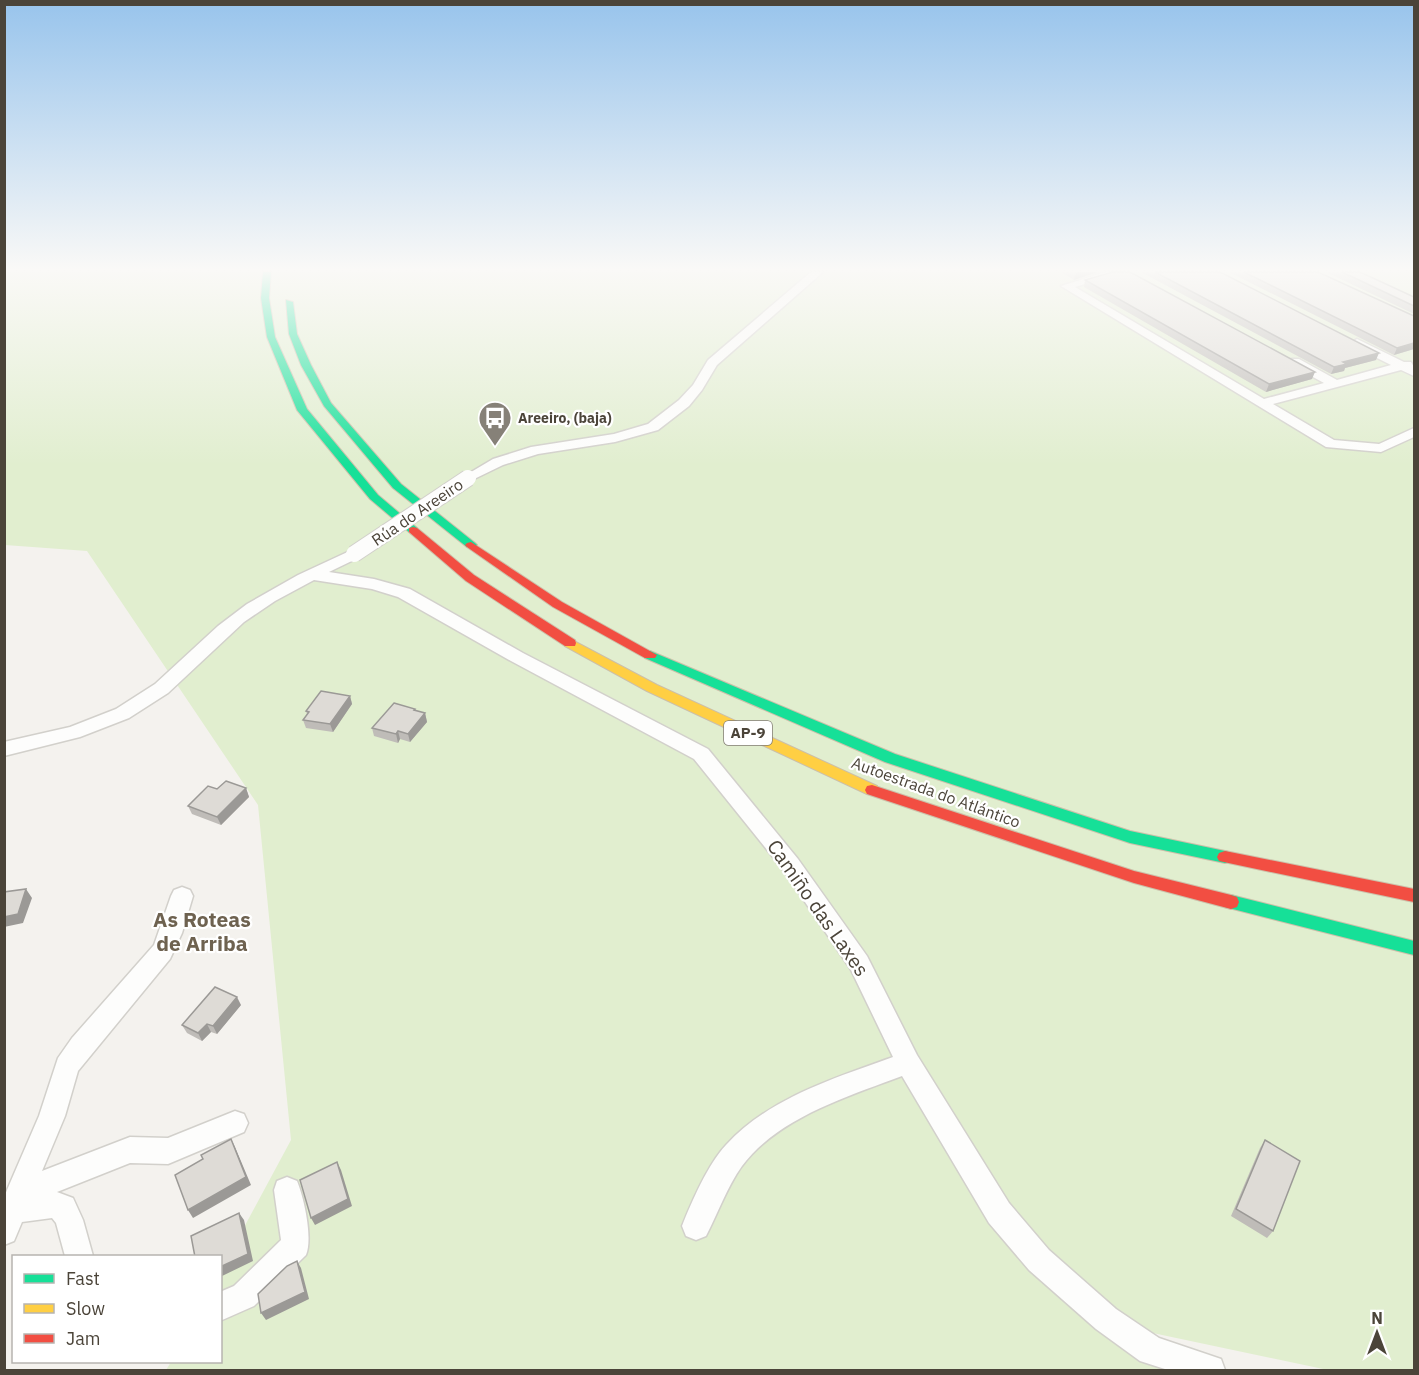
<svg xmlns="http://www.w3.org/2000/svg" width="1419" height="1375" font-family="'IBM Plex Sans',sans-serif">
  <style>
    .green { fill: #e1eecf }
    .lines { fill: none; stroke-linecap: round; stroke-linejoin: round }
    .street-casing { stroke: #d2d0cb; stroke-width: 3 }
    .fast-casing { stroke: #ccbfa9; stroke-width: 2 }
    .slow-casing { stroke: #ccbfa9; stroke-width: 2 }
    .jam-casing { stroke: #ccbfa9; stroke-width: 2 }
    .street { fill: #fdfdfc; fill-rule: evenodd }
    .fast { fill: #16e098; fill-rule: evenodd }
    .slow { fill: #ffcf43; fill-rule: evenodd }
    .jam { fill: #f24e42; fill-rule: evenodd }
    .street-bridge-casing { stroke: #d2d0cb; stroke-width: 18; stroke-linecap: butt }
    .street-bridge { stroke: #fdfdfc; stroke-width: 16 }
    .wall { fill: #bfbcb8 }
    .shaded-wall { fill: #9b9996 }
    .building { fill: #dedbd6; stroke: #9b9996; stroke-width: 1.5 }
    .labels { text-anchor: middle; stroke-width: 4.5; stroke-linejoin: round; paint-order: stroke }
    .far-poi-label { font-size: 14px; font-weight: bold; fill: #4b4439; stroke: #fff; text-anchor: start }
    .shield { fill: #fff; stroke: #817c74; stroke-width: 1.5 }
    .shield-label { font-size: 15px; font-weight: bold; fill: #4b4439 }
    .street-label { font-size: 16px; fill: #4b4439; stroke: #fff }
    .near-street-label { font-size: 20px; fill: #4b4439; stroke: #fff }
    .near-neighbourhood-label { font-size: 21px; font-weight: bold; fill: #6e6250; stroke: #fff }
  </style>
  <rect width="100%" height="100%" fill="#f4f2ee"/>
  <!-- green -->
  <path class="green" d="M 4,272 L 1414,272 L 1414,1370 L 1328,1370 L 1148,1332 L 1173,1362 L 1172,1370 L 166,1370 L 171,1362 L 220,1362 L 221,1270 L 291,1140 L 258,805 L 87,551 L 5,545 Z"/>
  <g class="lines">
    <!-- street casing -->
    <g class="street-casing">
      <path id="street" d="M 811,272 L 823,272 L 717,365 L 702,390 L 689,406 L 658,430 L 615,442 L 538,454 L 503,465 L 468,482 L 461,478 L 493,459 L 531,447 L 614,434 L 648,424 L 679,400 L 693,385 L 708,360 Z
        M 1106,272 L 1124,272 L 1075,287 L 1264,399 L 1324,383 L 1291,365 L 1291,359 L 1299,359 L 1337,380 L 1391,365 L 1353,346 L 1351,343 L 1357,339 L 1404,362 L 1411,362 L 1414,367 L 1414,376 L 1401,370 L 1273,404 L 1334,440 L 1379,444 L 1414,428 L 1414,437 L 1381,452 L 1326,447 L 1061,286 Z
        M 354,549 L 360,551 L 362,554 L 360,557 L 329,572 L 374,579 L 410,589 L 523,653 L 708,749 L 798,859 L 867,956 L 917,1055 L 1009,1203 L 1049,1250 L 1116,1309 L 1159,1338 L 1221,1359 L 1225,1370 L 1168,1370 L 1140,1361 L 1096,1329 L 1029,1270 L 989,1223 L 902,1076 C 847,1097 779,1117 742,1166 C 727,1187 718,1213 706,1236 L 696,1240 L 686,1236 L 682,1226 C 692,1201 708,1164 726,1145 C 769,1098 835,1078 893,1057 L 851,970 L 784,871 L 694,759 L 511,661 L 398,597 L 372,589 L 314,580 L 275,601 L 244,622 L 168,693 L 129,718 L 80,737 L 4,756 L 4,742 L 70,727 L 116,709 L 155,684 L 218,626 L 247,604 L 298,575 Z
        M 182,887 L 190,890 L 193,896 L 182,933 L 170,959 L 78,1071 L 65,1116 L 42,1171 L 130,1137 L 168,1138 L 235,1111 L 244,1114 L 248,1123 L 244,1132 L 168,1164 L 130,1163 L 57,1192 L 73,1198 L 83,1220 L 93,1256 L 65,1256 L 56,1223 L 52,1218 L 22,1222 L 14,1241 L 4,1245 L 4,1197 L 39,1116 L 58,1058 L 72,1038 L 154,945 L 171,896 L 174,890 Z
        M 287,1177 L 297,1181 C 304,1198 313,1238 306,1255 L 254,1306 L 220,1321 L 220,1292 L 234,1286 L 281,1240 L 274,1190 L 277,1181 Z"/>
    </g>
    <!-- fast casing -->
    <g class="fast-casing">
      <path id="fast" d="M 263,272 L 271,272 L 269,298 L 275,337 L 307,409 L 378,495 L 417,528 L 417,532 L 409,532 L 370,499 L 297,410 L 267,337 L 261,298 Z
        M 286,300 L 293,302 L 297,334 L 311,365 L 331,403 L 401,484 L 475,543 L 477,545 L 475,547 L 467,547 L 393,488 L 324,406 L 301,365 L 289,334 Z
        M 650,651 L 895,754 L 1130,831 L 1225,851 L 1231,853 L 1233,857 L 1231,861 L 1225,863 L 1130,843 L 885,762 L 645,658 L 643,655 L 645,652 Z
        M 1231,895 L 1414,941 L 1414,955 L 1225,907 L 1223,902 L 1225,897 Z"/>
    </g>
    <!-- slow casing -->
    <g class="slow-casing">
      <path id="slow" d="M 570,639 L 657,685 L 877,786 L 879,790 L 877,794 L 867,794 L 647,691 L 565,646 L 564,643 Z"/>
    </g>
    <!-- jam casing -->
    <g class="jam-casing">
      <path id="jam" d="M 413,527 L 417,528 L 474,575 L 575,640 L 576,643 L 575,646 L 565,646 L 466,581 L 409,532 L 409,528 Z
        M 471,542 L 562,602 L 657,655 L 655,658 L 645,658 L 553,607 L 467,547 L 465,545 L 467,543 Z
        M 872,785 L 1134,871 L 1231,895 L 1237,897 L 1239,902 L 1237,907 L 1231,909 L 1134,883 L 867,794 L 865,790 L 867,786 Z
        M 1225,851 L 1414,889 L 1414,902 L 1219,861 L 1217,857 L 1219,853 Z"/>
    </g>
    <!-- street -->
    <use href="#street" class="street"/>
    <!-- fast -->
    <use href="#fast" class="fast"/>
    <!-- slow -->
    <use href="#slow" class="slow"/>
    <!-- jam -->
    <use href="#jam" class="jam"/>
    <!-- street-bridge casing -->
    <g class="street-bridge-casing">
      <path id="street-bridge" d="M 354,554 L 468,478"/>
    </g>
    <!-- street-bridge -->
    <use href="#street-bridge" class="street-bridge"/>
  </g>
  <!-- wall -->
  <path class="wall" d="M 1061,272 L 1098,272 L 1074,280 Z
    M 1141,272 L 1220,272 L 1376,360 L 1345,368 L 1344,371 L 1331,374 Z
    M 1229,272 L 1318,272 L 1414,316 L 1414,349 L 1394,355 Z
    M 1326,272 L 1360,272 L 1414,297 L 1414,314 Z
    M 1085,280 L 1312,379 L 1266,392 L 1084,287 Z
    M 350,696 L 352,704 L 333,732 L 306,728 L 303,720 L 307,714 L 306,711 Z
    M 415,709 L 416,711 L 425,713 L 427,722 L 410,742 L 400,739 L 398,743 L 374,736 L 372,728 Z
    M 246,788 L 249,797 L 221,825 L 192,814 L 188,806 L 217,789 Z
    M 241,1005 L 217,1034 L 211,1032 L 202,1041 L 187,1033 L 182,1025 Z
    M 1265,1140 L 1273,1231 L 1267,1238 L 1231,1216 L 1260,1148 Z"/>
  <!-- shaded-wall -->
  <path class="shaded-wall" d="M 1078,272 L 1098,272 L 1074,280 L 1076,273 Z
    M 1414,343 L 1414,349 L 1394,355 L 1397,348 Z
    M 1379,353 L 1376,360 L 1345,368 L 1344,371 L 1331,374 L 1334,367 L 1343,362 Z
    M 1315,372 L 1312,379 L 1266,392 L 1269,384 Z
    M 350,696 L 352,704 L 333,732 L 330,724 Z
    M 425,713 L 427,722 L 410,742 L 408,734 Z
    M 398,731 L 400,739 L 398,743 L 396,734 Z
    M 246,788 L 249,797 L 221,825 L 217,817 Z
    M 26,889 L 32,898 L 23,923 L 4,927 L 4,917 Z
    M 237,997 L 241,1005 L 217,1034 L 213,1026 Z
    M 207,1024 L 211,1032 L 202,1041 L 198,1033 Z
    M 231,1139 L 235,1147 L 251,1185 L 193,1218 L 188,1210 Z
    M 337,1162 L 341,1170 L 352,1206 L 315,1225 L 311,1218 Z
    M 239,1213 L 244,1220 L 253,1261 L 220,1277 L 220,1267 Z
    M 297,1261 L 301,1268 L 309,1299 L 266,1320 L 261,1313 Z"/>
  <!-- building -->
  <path class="building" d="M 1113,272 L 1130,272 L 1315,372 L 1269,384 L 1085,280 Z
    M 1155,272 L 1220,272 L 1379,353 L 1343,362 L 1347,364 L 1334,367 Z
    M 1244,272 L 1318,272 L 1414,316 L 1414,343 L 1397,348 Z
    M 1342,272 L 1360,272 L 1414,297 L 1414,306 Z
    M 321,691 L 350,696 L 330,724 L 303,720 L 309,712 L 306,711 Z
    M 394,703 L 415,709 L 414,710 L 425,713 L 408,734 L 398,731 L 396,734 L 372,728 Z
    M 226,781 L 246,788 L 217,817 L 188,806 L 208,786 L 217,789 Z
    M 26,889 L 18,914 L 4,917 L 4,892 Z
    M 215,987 L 237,997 L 213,1026 L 207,1024 L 198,1033 L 182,1025 Z
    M 231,1139 L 246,1177 L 188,1210 L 175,1175 L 203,1159 L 201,1155 Z
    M 1265,1140 L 1300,1161 L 1273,1231 L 1236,1209 Z
    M 337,1162 L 348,1199 L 311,1218 L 300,1180 Z
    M 239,1213 L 248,1254 L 220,1267 L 220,1257 L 195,1257 L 191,1236 Z
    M 297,1261 L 305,1292 L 261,1313 L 258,1294 L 287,1266 Z"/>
  <!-- sky -->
  <linearGradient id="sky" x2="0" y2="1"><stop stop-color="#98c4ec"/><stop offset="0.58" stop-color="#faf9f7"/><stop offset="1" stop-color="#faf9f7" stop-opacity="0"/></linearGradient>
  <rect width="1419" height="465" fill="url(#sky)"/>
  <!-- icons -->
  <defs>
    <g id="bus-pin" transform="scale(1.725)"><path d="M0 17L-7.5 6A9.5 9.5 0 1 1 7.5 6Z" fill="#868178" stroke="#fff"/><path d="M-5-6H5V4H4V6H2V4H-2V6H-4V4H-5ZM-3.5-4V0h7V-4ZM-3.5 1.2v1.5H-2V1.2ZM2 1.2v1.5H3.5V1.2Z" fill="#fff"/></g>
  </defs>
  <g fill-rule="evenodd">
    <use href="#bus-pin" x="495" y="418"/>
  </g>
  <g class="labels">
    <!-- far-poi labels -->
    <g class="far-poi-label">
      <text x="518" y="423">Areeiro, (baja)</text>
    </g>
    <!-- shield labels -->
    <rect class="shield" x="724" y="721" width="48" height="24" rx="4.5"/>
    <g class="shield-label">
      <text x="748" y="738">AP-9</text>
    </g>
    <!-- street labels -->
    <g class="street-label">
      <text transform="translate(417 512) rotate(-34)" y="6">Rúa do Areeiro</text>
      <text transform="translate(936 792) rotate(20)" y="6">Autoestrada do Atlántico</text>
    </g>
    <!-- near-street labels -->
    <g class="near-street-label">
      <text transform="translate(818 908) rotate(55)" y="7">Camiño das Laxes</text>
    </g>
    <!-- near-neighbourhood labels -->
    <g class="near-neighbourhood-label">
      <text x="202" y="927">As Roteas<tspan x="202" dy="24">de Arriba</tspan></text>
    </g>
  </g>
  <!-- border -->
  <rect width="1419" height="1375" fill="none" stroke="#4b4439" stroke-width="12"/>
  <!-- legend -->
  <rect x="12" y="1255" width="210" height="108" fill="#ffffff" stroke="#b7b4b0" stroke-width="1.5"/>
  <rect x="24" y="1274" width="30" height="9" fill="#16e098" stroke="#b7b4b0" stroke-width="1.5"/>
  <text x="66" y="1285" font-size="18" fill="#4b4439">Fast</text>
  <rect x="24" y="1304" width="30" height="9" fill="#ffcf43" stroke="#b7b4b0" stroke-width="1.5"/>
  <text x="66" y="1315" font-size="18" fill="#4b4439">Slow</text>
  <rect x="24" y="1334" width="30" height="9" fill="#f24e42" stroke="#b7b4b0" stroke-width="1.5"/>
  <text x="66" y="1345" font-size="18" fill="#4b4439">Jam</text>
  <!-- north arrow -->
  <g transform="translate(1377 1333)" stroke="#ffffff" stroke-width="4.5" paint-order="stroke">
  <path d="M0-4.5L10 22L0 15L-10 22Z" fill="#4b4439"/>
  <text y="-9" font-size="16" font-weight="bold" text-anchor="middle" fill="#4b4439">N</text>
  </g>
</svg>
